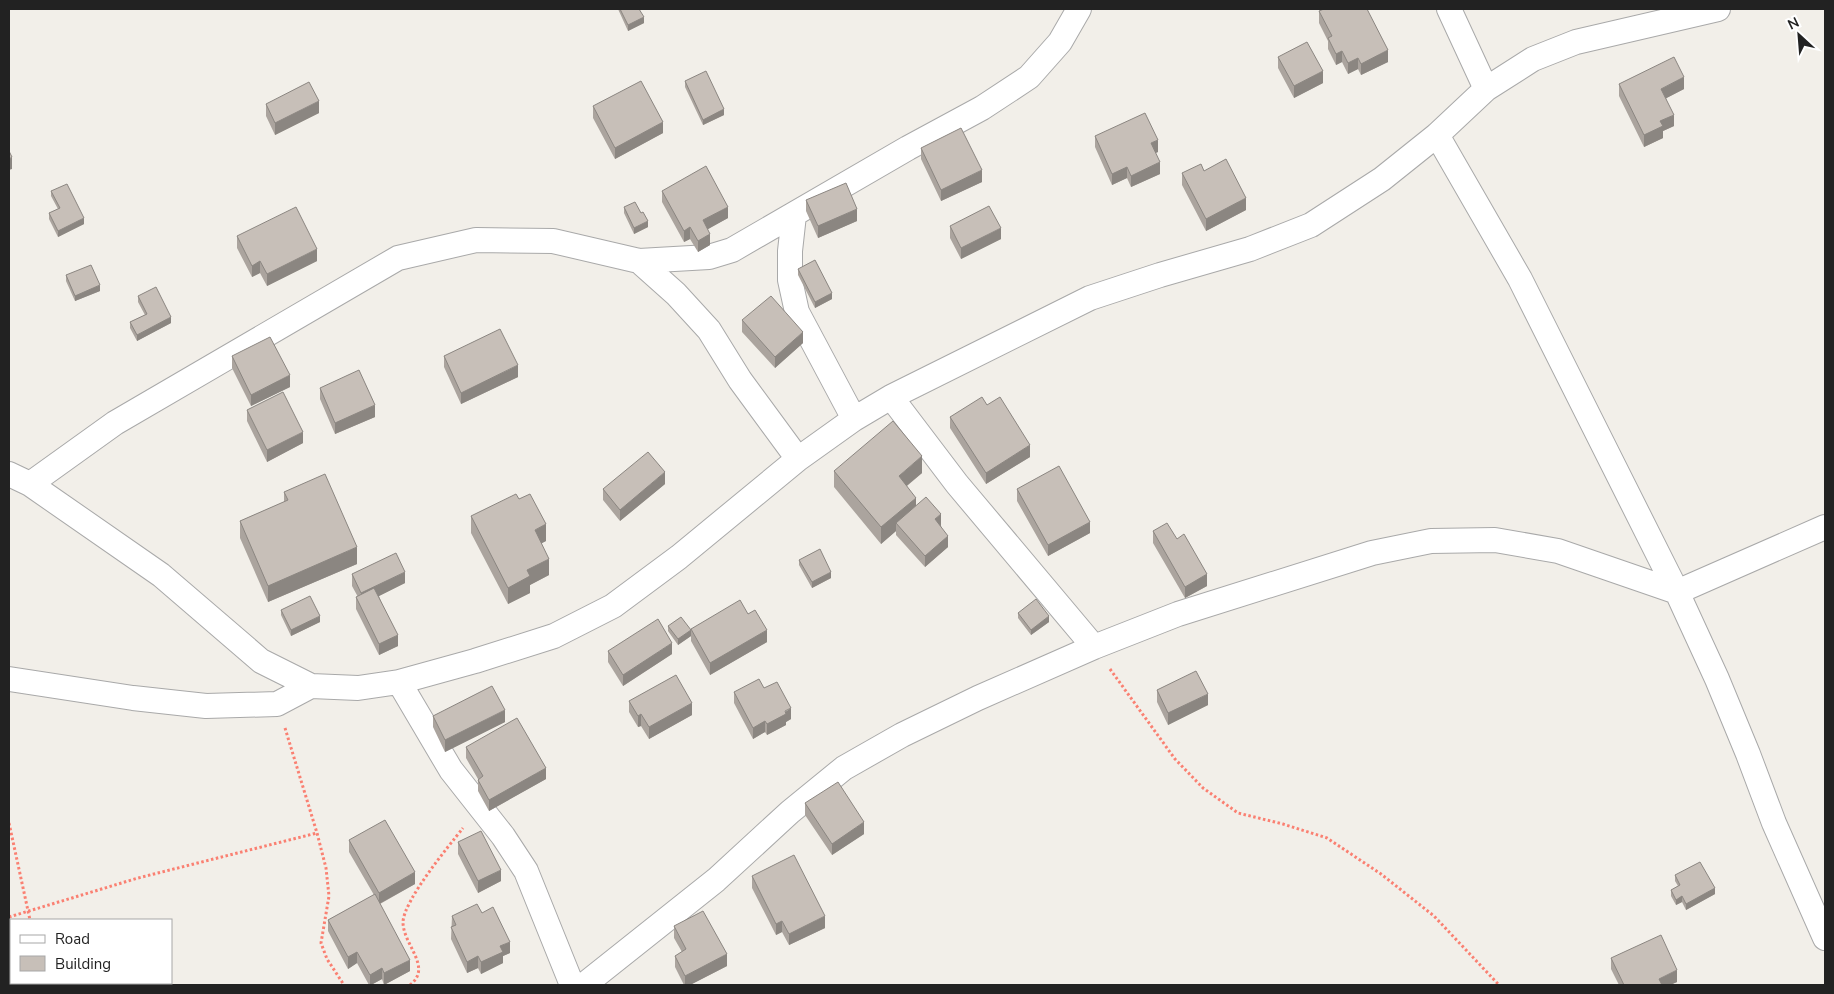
<svg xmlns="http://www.w3.org/2000/svg" width="1834" height="994" font-family="'Nunito Sans',sans-serif">
  <style>
    .lines { fill: none; stroke-linecap: round; stroke-linejoin: round }
    .minor-casing { stroke: #a9a9a9; stroke-width: 26 }
    .path { stroke: #fa8072; stroke-width: 3; stroke-dasharray: 2.5 2.5; stroke-linecap: butt }
    .minor { stroke: #fff; stroke-width: 24 }
    .wall { fill: #aba49e }
    .shaded-wall { fill: #8b8681 }
    .building { fill: #c7bfb8; stroke: #8b8681 }
  </style>
  <rect width="100%" height="100%" fill="#f2efe9"/>
  <g class="lines">
    <!-- minor casing -->
    <g class="minor-casing">
      <path id="minor" d="M 1449,9 L 1486,89
        M 1437,135 L 1520,279 L 1677,592 L 1717,679 L 1748,754 L 1774,823 L 1825,938
        M 794,215 L 790,251 L 790,280 L 797,312 L 854,419
        M 639,261 L 709,257 L 732,250 L 908,148 L 982,108 L 1029,77 L 1060,42 L 1079,9
        M 891,397 L 957,484 L 1094,647
        M 9,474 L 30,484 L 161,575 L 261,661 L 311,686 L 358,688 L 399,682 L 475,661 L 554,636 L 613,606 L 679,557 L 798,459 L 854,419 L 891,397 L 1090,298 L 1160,275 L 1250,249 L 1311,225 L 1382,179 L 1437,135 L 1486,89 L 1533,59 L 1576,42 L 1718,9
        M 30,484 L 115,423 L 398,258 L 476,240 L 553,241 L 639,261 L 676,294 L 709,330 L 740,380 L 798,459
        M 9,679 L 133,698 L 206,706 L 277,704 L 311,686
        M 399,682 L 451,770 L 503,836 L 526,871 L 572,985
        M 584,985 L 716,880 L 790,812 L 844,768 L 902,735 L 978,698 L 1094,647 L 1178,614 L 1372,553 L 1431,541 L 1495,540 L 1558,551 L 1677,592 L 1825,527"/>
    </g>
    <!-- path -->
    <path class="path" d="M 1110,669 L 1175,759 L 1203,788 L 1238,813 L 1283,824 L 1327,838 L 1381,874 L 1434,916 L 1499,985
      M 285,728 L 317,833 L 326,868 L 329,896 L 321,943 L 327,959 L 344,985
      M 9,823 L 30,920
      M 9,917 L 138,878 L 317,833
      M 38,983 L 38,985
      M 410,985 C 433,967 403,945 403,922 C 404,900 448,847 463,828"/>
    <!-- minor -->
    <use href="#minor" class="minor"/>
  </g>
  <!-- wall -->
  <path class="wall" d="M 618,9 L 639,9 L 644,23 L 628,31 Z
    M 1319,11 L 1388,62 L 1361,75 L 1358,69 L 1348,74 L 1342,62 L 1336,65 L 1328,49 L 1328,41 L 1319,23 Z
    M 1278,57 L 1323,83 L 1294,98 L 1278,68 Z
    M 685,81 L 724,115 L 703,125 L 685,87 Z
    M 1619,84 L 1684,89 L 1666,98 L 1674,126 L 1663,131 L 1663,138 L 1644,147 L 1619,96 Z
    M 266,104 L 319,113 L 275,135 L 266,116 Z
    M 593,106 L 663,133 L 615,159 L 593,118 Z
    M 1095,136 L 1158,152 L 1155,153 L 1160,174 L 1131,187 L 1127,178 L 1112,185 L 1095,147 Z
    M 921,148 L 982,182 L 941,201 L 921,159 Z
    M 1204,171 L 1246,210 L 1206,231 L 1182,185 L 1182,173 Z
    M 51,191 L 84,224 L 58,237 L 49,219 L 49,213 L 58,209 L 51,196 Z
    M 662,191 L 728,218 L 707,229 L 710,245 L 698,252 L 690,239 L 684,242 L 662,202 Z
    M 806,200 L 857,221 L 818,238 L 806,211 Z
    M 624,207 L 648,227 L 634,234 L 624,213 Z
    M 950,226 L 1001,239 L 961,259 L 950,238 Z
    M 237,236 L 317,261 L 267,286 L 260,273 L 252,277 L 237,248 Z
    M 798,269 L 832,299 L 815,308 L 798,275 Z
    M 66,275 L 100,291 L 75,301 L 66,281 Z
    M 138,296 L 171,323 L 137,341 L 130,328 L 130,322 L 145,315 L 138,302 Z
    M 742,320 L 803,343 L 775,368 L 742,332 Z
    M 232,356 L 290,387 L 251,406 L 232,368 Z
    M 444,356 L 518,377 L 461,404 L 444,367 Z
    M 320,388 L 375,417 L 335,434 L 320,399 Z
    M 987,405 L 1030,457 L 986,484 L 950,428 L 950,417 Z
    M 247,410 L 303,443 L 267,462 L 247,421 Z
    M 834,471 L 922,473 L 907,486 L 916,506 L 941,526 L 948,547 L 925,567 L 896,535 L 896,531 L 881,544 L 834,487 Z
    M 665,484 L 620,521 L 603,500 L 603,489 Z
    M 1017,489 L 1090,533 L 1048,556 L 1017,501 Z
    M 284,492 L 357,564 L 268,602 L 240,538 L 240,521 L 284,502 Z
    M 471,516 L 546,541 L 541,543 L 549,575 L 530,585 L 530,593 L 508,604 L 471,533 Z
    M 1153,531 L 1177,539 L 1207,586 L 1185,598 L 1153,543 Z
    M 799,560 L 831,578 L 812,588 L 799,565 Z
    M 352,574 L 405,583 L 379,596 L 398,646 L 379,655 L 356,609 L 356,597 L 358,597 L 352,586 Z
    M 281,610 L 320,622 L 291,636 L 281,615 Z
    M 1018,613 L 1049,622 L 1031,635 L 1018,618 Z
    M 748,614 L 767,642 L 710,675 L 691,641 L 691,636 L 678,645 L 668,631 L 668,626 L 691,629 Z
    M 608,651 L 672,654 L 623,686 L 608,662 Z
    M 764,688 L 791,719 L 786,722 L 786,725 L 767,735 L 765,732 L 753,739 L 734,703 L 734,692 Z
    M 1157,690 L 1208,705 L 1168,725 L 1157,702 Z
    M 629,701 L 692,715 L 649,739 L 641,726 L 638,727 L 629,712 Z
    M 433,716 L 505,722 L 445,752 L 433,727 Z
    M 466,747 L 546,779 L 489,811 L 478,791 L 478,779 L 466,758 Z
    M 805,803 L 864,834 L 832,855 L 805,815 Z
    M 349,840 L 415,884 L 380,904 L 410,971 L 384,985 L 382,979 L 371,985 L 369,985 L 357,963 L 348,969 L 328,931 L 328,920 L 374,895 L 349,852 Z
    M 458,842 L 501,881 L 478,893 L 458,854 Z
    M 1675,875 L 1715,894 L 1686,910 L 1682,902 L 1676,905 L 1671,896 L 1671,890 L 1678,886 L 1675,881 Z
    M 752,876 L 825,928 L 789,945 L 782,932 L 776,935 L 752,888 Z
    M 482,913 L 510,953 L 503,956 L 503,963 L 481,974 L 478,968 L 467,973 L 451,939 L 452,916 Z
    M 674,926 L 727,966 L 690,985 L 684,985 L 675,967 L 675,956 L 682,952 L 674,938 Z
    M 1611,958 L 1677,982 L 1670,985 L 1619,985 L 1611,969 Z"/>
  <!-- shaded-wall -->
  <path class="shaded-wall" d="M 644,17 L 644,23 L 628,31 L 628,25 Z
    M 1388,50 L 1388,62 L 1361,75 L 1361,64 Z
    M 1342,51 L 1342,62 L 1336,65 L 1336,54 Z
    M 1358,58 L 1358,69 L 1348,74 L 1348,63 Z
    M 1323,71 L 1323,83 L 1294,98 L 1294,86 Z
    M 1684,77 L 1684,89 L 1661,101 L 1661,89 Z
    M 319,101 L 319,113 L 275,135 L 275,123 Z
    M 724,109 L 724,115 L 703,125 L 703,120 Z
    M 1674,115 L 1674,126 L 1663,131 L 1663,138 L 1644,147 L 1644,135 L 1660,121 Z
    M 663,122 L 663,133 L 615,159 L 615,148 Z
    M 1158,140 L 1158,152 L 1151,155 L 1151,143 Z
    M 12,157 L 12,169 L 9,170 L 9,159 Z
    M 1160,162 L 1160,174 L 1131,187 L 1131,176 Z
    M 1127,167 L 1127,178 L 1112,185 L 1112,174 Z
    M 982,170 L 982,182 L 941,201 L 941,190 Z
    M 1246,198 L 1246,210 L 1206,231 L 1206,219 Z
    M 728,207 L 728,218 L 703,232 L 703,220 Z
    M 857,209 L 857,221 L 818,238 L 818,226 Z
    M 84,218 L 84,224 L 58,237 L 58,231 Z
    M 648,221 L 648,227 L 634,234 L 634,228 Z
    M 690,227 L 690,239 L 684,242 L 684,231 Z
    M 1001,228 L 1001,239 L 961,259 L 961,248 Z
    M 710,234 L 710,245 L 698,252 L 698,241 Z
    M 317,249 L 317,261 L 267,286 L 267,274 Z
    M 260,261 L 260,273 L 252,277 L 252,266 Z
    M 100,285 L 100,291 L 75,301 L 75,296 Z
    M 832,293 L 832,299 L 815,308 L 815,302 Z
    M 171,317 L 171,323 L 137,341 L 137,335 Z
    M 803,332 L 803,343 L 775,368 L 775,357 Z
    M 518,365 L 518,377 L 461,404 L 461,393 Z
    M 290,375 L 290,387 L 251,406 L 251,395 Z
    M 375,405 L 375,417 L 335,434 L 335,423 Z
    M 303,432 L 303,443 L 267,462 L 267,450 Z
    M 1030,445 L 1030,457 L 986,484 L 986,473 Z
    M 922,456 L 922,473 L 899,492 L 899,476 Z
    M 665,472 L 665,484 L 620,521 L 620,510 Z
    M 916,498 L 916,514 L 896,523 L 896,531 L 881,544 L 881,527 Z
    M 941,514 L 941,526 L 935,531 L 935,519 Z
    M 1090,522 L 1090,533 L 1048,556 L 1048,545 Z
    M 546,524 L 546,541 L 535,547 L 535,530 Z
    M 948,536 L 948,547 L 925,567 L 925,556 Z
    M 357,547 L 357,564 L 268,602 L 268,586 Z
    M 549,559 L 549,575 L 530,585 L 530,593 L 508,604 L 508,588 L 527,570 Z
    M 405,572 L 405,583 L 361,605 L 361,593 Z
    M 831,572 L 831,578 L 812,588 L 812,582 Z
    M 1207,574 L 1207,586 L 1185,598 L 1185,587 Z
    M 320,616 L 320,622 L 291,636 L 291,630 Z
    M 1049,616 L 1049,622 L 1031,635 L 1031,630 Z
    M 691,630 L 691,636 L 678,645 L 678,639 Z
    M 767,630 L 767,642 L 710,675 L 710,663 Z
    M 398,635 L 398,646 L 379,655 L 379,644 Z
    M 672,643 L 672,654 L 623,686 L 623,675 Z
    M 1208,694 L 1208,705 L 1168,725 L 1168,713 Z
    M 692,703 L 692,715 L 649,739 L 649,727 Z
    M 791,708 L 791,719 L 786,722 L 786,725 L 767,735 L 767,724 Z
    M 505,710 L 505,722 L 445,752 L 445,740 Z
    M 641,714 L 641,726 L 638,727 L 638,716 Z
    M 765,721 L 765,732 L 753,739 L 753,728 Z
    M 546,768 L 546,779 L 489,811 L 489,800 Z
    M 864,822 L 864,834 L 832,855 L 832,844 Z
    M 501,870 L 501,881 L 478,893 L 478,881 Z
    M 415,872 L 415,884 L 379,904 L 379,893 Z
    M 1715,888 L 1715,894 L 1686,910 L 1686,904 Z
    M 1682,896 L 1682,902 L 1676,905 L 1676,900 Z
    M 825,916 L 825,928 L 789,945 L 789,934 Z
    M 782,921 L 782,932 L 776,935 L 776,924 Z
    M 510,942 L 510,953 L 503,956 L 503,963 L 481,974 L 481,962 L 500,946 Z
    M 357,952 L 357,963 L 348,969 L 348,957 Z
    M 727,954 L 727,966 L 690,985 L 685,985 L 685,976 Z
    M 478,956 L 478,968 L 467,973 L 467,962 Z
    M 410,960 L 410,971 L 384,985 L 384,973 Z
    M 382,968 L 382,979 L 371,985 L 370,985 L 370,975 Z
    M 1677,970 L 1677,982 L 1670,985 L 1659,985 L 1659,979 Z"/>
  <!-- building -->
  <path class="building" d="M 620,9 L 639,9 L 644,17 L 628,25 Z
    M 1324,9 L 1367,9 L 1388,50 L 1361,64 L 1358,58 L 1348,63 L 1342,51 L 1336,54 L 1328,38 L 1332,36 L 1319,11 Z
    M 1307,42 L 1323,71 L 1294,86 L 1278,57 Z
    M 1674,57 L 1684,77 L 1661,89 L 1674,115 L 1660,121 L 1663,126 L 1644,135 L 1619,84 Z
    M 706,71 L 724,109 L 703,120 L 685,81 Z
    M 641,81 L 663,122 L 615,148 L 593,106 Z
    M 309,82 L 319,101 L 275,123 L 266,104 Z
    M 1145,113 L 1158,140 L 1151,143 L 1160,162 L 1131,176 L 1127,167 L 1112,174 L 1095,136 Z
    M 961,128 L 982,170 L 941,190 L 921,148 Z
    M 9,151 L 12,157 L 9,159 Z
    M 1226,159 L 1246,198 L 1206,219 L 1182,173 L 1201,164 L 1204,171 Z
    M 706,166 L 728,207 L 703,220 L 710,234 L 698,241 L 690,227 L 684,231 L 662,191 Z
    M 846,183 L 857,209 L 818,226 L 806,200 Z
    M 67,184 L 84,218 L 58,231 L 49,213 L 60,208 L 51,191 Z
    M 635,202 L 641,213 L 643,212 L 648,221 L 634,228 L 624,207 Z
    M 989,206 L 1001,228 L 961,248 L 950,226 Z
    M 296,207 L 317,249 L 267,274 L 260,261 L 252,266 L 237,236 Z
    M 815,260 L 832,293 L 815,302 L 798,269 Z
    M 91,265 L 100,285 L 75,296 L 66,275 Z
    M 156,287 L 171,317 L 137,335 L 130,322 L 147,314 L 138,296 Z
    M 771,296 L 803,332 L 775,357 L 742,320 Z
    M 500,329 L 518,365 L 461,393 L 444,356 Z
    M 270,337 L 290,375 L 251,395 L 232,356 Z
    M 359,370 L 375,405 L 335,423 L 320,388 Z
    M 283,392 L 303,432 L 267,450 L 247,410 Z
    M 982,397 L 987,405 L 1000,397 L 1030,445 L 986,473 L 950,417 Z
    M 893,421 L 922,456 L 899,476 L 916,498 L 881,527 L 834,471 Z
    M 648,452 L 665,472 L 620,510 L 603,489 Z
    M 1059,466 L 1090,522 L 1048,545 L 1017,489 Z
    M 325,474 L 357,547 L 268,586 L 240,521 L 288,500 L 284,492 Z
    M 516,494 L 519,499 L 530,494 L 546,524 L 535,530 L 549,559 L 527,570 L 530,576 L 508,588 L 471,516 Z
    M 926,497 L 941,514 L 935,519 L 948,536 L 925,556 L 896,523 Z
    M 1167,523 L 1177,539 L 1184,534 L 1207,574 L 1185,587 L 1153,531 Z
    M 820,549 L 831,572 L 812,582 L 799,560 Z
    M 396,553 L 405,572 L 361,593 L 352,574 Z
    M 374,588 L 398,635 L 379,644 L 356,597 Z
    M 310,596 L 320,616 L 291,630 L 281,610 Z
    M 1036,599 L 1049,616 L 1031,630 L 1018,613 Z
    M 740,600 L 748,614 L 755,610 L 767,630 L 710,663 L 691,629 Z
    M 681,617 L 691,630 L 678,639 L 668,626 Z
    M 658,619 L 672,643 L 623,675 L 608,651 Z
    M 1196,671 L 1208,694 L 1168,713 L 1157,690 Z
    M 676,675 L 692,703 L 649,727 L 641,714 L 638,716 L 629,701 Z
    M 759,679 L 764,688 L 777,682 L 791,708 L 785,711 L 786,714 L 767,724 L 765,721 L 753,728 L 734,692 Z
    M 492,686 L 505,710 L 445,740 L 433,716 Z
    M 517,718 L 546,768 L 489,800 L 478,780 L 483,776 L 466,747 Z
    M 838,782 L 864,822 L 832,844 L 805,803 Z
    M 385,820 L 415,872 L 379,893 L 349,840 Z
    M 481,831 L 501,870 L 478,881 L 458,842 Z
    M 794,855 L 825,916 L 789,934 L 782,921 L 776,924 L 752,876 Z
    M 1700,862 L 1715,888 L 1686,904 L 1682,896 L 1676,900 L 1671,890 L 1680,885 L 1675,875 Z
    M 375,894 L 410,960 L 384,973 L 382,968 L 370,975 L 357,952 L 348,957 L 328,920 Z
    M 477,904 L 482,913 L 493,907 L 510,942 L 500,946 L 503,952 L 481,962 L 478,956 L 467,962 L 451,927 L 456,925 L 452,916 Z
    M 703,911 L 727,954 L 685,976 L 675,956 L 686,949 L 674,926 Z
    M 1661,935 L 1677,970 L 1659,979 L 1662,985 L 1624,985 L 1611,958 Z"/>
  <!-- border -->
  <rect width="1834" height="994" fill="none" stroke="#222222" stroke-width="20"/>
  <!-- legend -->
  <rect x="10" y="919" width="162" height="65" fill="#ffffff" stroke="#a7a7a7"/>
  <rect x="20" y="935" width="25" height="8" fill="#ffffff" stroke="#a7a7a7"/>
  <text x="55" y="944" font-size="15" fill="#222222">Road</text>
  <rect x="20" y="956" width="25" height="15" fill="#c7bfb8" stroke="#a7a7a7"/>
  <text x="55" y="969" font-size="15" fill="#222222">Building</text>
  <!-- north arrow -->
  <g transform="translate(1799 35) rotate(334)" stroke="#ffffff" stroke-width="4" paint-order="stroke">
  <path d="M0-4L9 19L0 12L-9 19Z" fill="#222222"/>
  <text y="-8" font-size="14" font-weight="bold" text-anchor="middle" fill="#222222">N</text>
  </g>
</svg>
